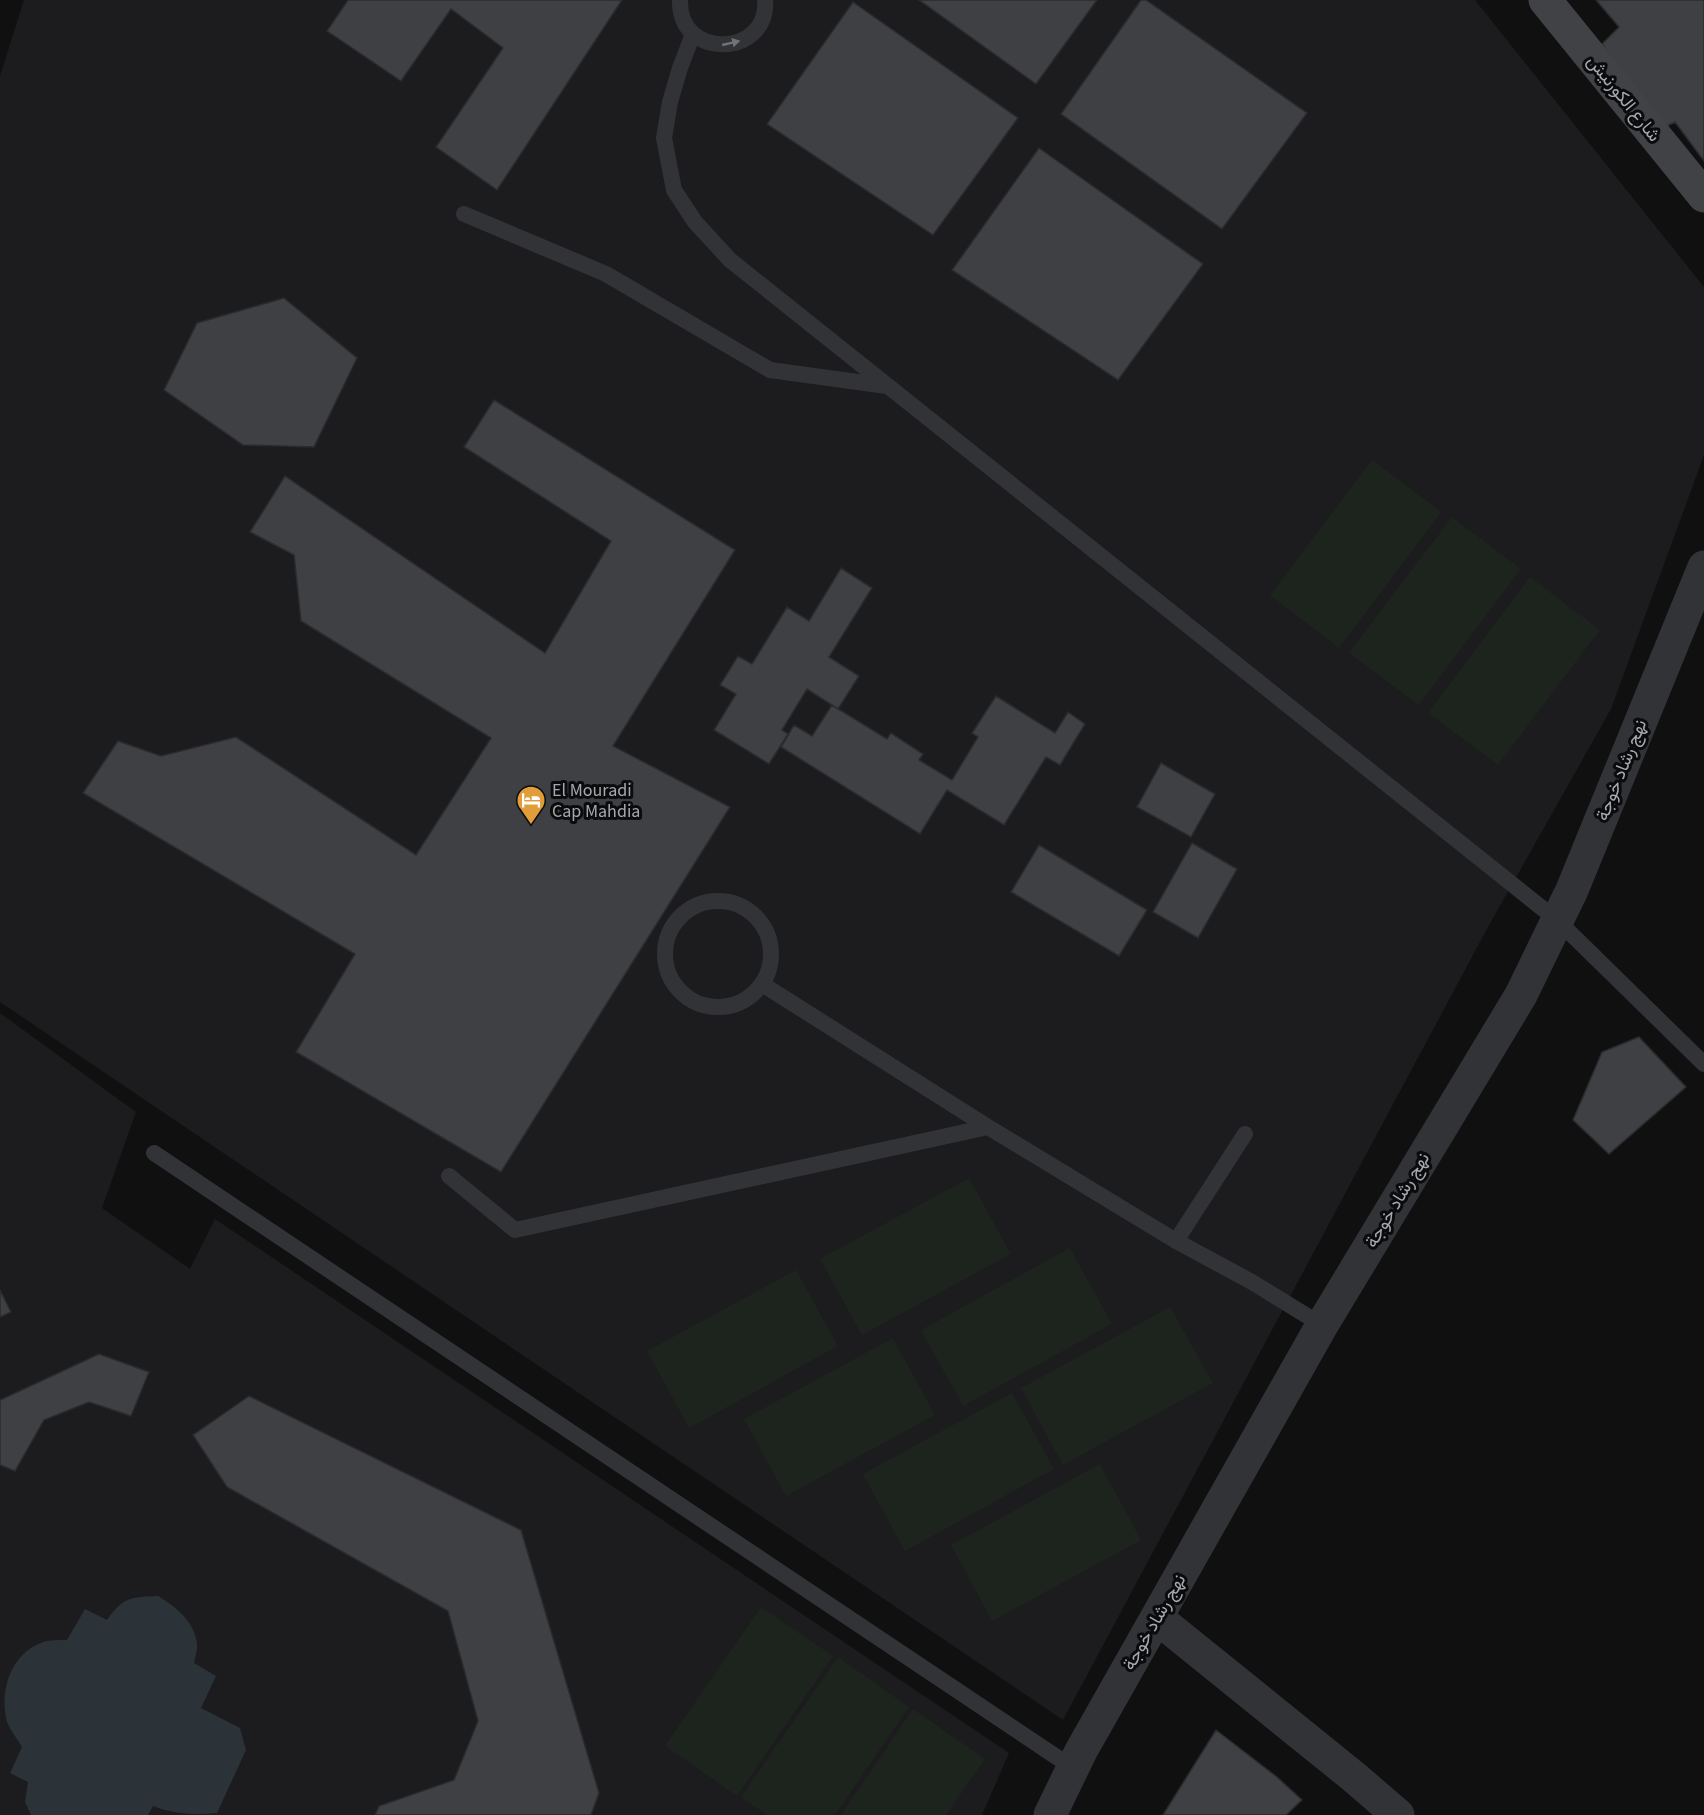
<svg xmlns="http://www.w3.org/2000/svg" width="1704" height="1815" font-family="'Source Sans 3',Vazirmatn,sans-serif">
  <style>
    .built { fill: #1c1c1e }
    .green { fill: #1d241d }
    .water { fill: #2b3339 }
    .building { fill: #3f4044; stroke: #2a2b2d; stroke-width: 1.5 }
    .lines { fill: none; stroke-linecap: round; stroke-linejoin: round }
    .lane { stroke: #323336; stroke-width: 16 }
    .street { stroke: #323336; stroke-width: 33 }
    .secondary { stroke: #404246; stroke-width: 33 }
    .oneway { fill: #70737a }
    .labels { text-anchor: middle; stroke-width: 6; stroke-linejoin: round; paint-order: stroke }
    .street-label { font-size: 18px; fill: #a3a8b1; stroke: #0b0b0c }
    .poi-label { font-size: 18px; fill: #a3a8b1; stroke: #0b0b0c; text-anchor: start }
  </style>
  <rect width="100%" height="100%" fill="#101011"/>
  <!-- built -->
  <path class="built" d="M 24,0 L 1475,0 L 1704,287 L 1704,455 L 1611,709 L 1488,927 L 1063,1720 L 0,1002 L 0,76 Z
    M 0,1013 L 136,1112 L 102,1208 L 190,1269 L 215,1219 L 1009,1753 L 982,1815 L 0,1815 Z"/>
  <!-- green -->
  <path class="green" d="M 1372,460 L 1441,512 L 1339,648 L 1270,595 Z
    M 1452,517 L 1521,569 L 1419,705 L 1349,653 Z
    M 1530,577 L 1600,630 L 1498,765 L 1428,713 Z
    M 969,1178 L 1011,1254 L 862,1335 L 820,1259 Z
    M 1070,1248 L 1112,1324 L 963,1406 L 921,1330 Z
    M 796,1270 L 838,1346 L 689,1428 L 647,1351 Z
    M 1170,1307 L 1213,1383 L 1063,1465 L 1021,1388 Z
    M 893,1338 L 935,1415 L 786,1496 L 744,1419 Z
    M 1012,1393 L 1054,1469 L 905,1551 L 863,1474 Z
    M 1100,1464 L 1141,1540 L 992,1621 L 951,1545 Z
    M 761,1607 L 833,1656 L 737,1796 L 665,1746 Z
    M 838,1657 L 909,1707 L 835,1815 L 767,1815 L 741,1797 Z
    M 913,1709 L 985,1759 L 946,1815 L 841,1815 Z"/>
  <!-- water -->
  <path class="water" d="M 158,1596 C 175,1606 194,1621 197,1643 C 198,1649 195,1657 194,1663 L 216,1676 L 201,1708 L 240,1728 L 246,1750 L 217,1813 C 195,1815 173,1814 153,1806 L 148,1815 L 31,1815 L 25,1802 L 28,1782 L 10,1773 L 22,1747 C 17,1738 8,1728 6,1718 C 0,1688 12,1653 43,1642 C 50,1640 59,1640 67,1640 L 85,1609 L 107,1620 C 123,1597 131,1597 158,1596 Z"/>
  <!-- building -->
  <path class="building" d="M 348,0 L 622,0 L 497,190 L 436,147 L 503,48 L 451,9 L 401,81 L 327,31 Z
    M 919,0 L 1097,0 L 1036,84 Z
    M 1141,0 L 1146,0 L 1307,113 L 1222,229 L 1061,114 Z
    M 1596,0 L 1704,0 L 1704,161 L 1675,122 L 1663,128 L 1631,89 L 1602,44 L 1619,27 Z
    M 853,2 L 1018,118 L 933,235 L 767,124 Z
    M 1039,148 L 1203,264 L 1118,380 L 952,270 Z
    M 284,298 L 357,358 L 314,447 L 243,445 L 164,390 L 197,323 Z
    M 494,400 L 735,550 L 613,746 L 730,807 L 501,1172 L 296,1052 L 355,954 L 83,793 L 118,741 L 161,756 L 236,737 L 416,855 L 491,738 L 301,621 L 294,555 L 250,532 L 285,476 L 545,653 L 611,541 L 464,447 Z
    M 841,568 L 872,588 L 829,657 L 859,676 L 838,709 L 807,689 L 782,730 L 788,734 L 769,764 L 714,730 L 736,694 L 720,685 L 738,656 L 752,664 L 787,607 L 809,621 Z
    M 996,696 L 1055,733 L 1068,712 L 1085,724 L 1060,765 L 1046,757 L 1004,825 L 947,790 L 920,834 L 781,747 L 794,725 L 812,736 L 832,705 L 887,739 L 891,733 L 923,754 L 919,760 L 952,780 L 978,737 L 972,733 Z
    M 1161,763 L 1215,794 L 1191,837 L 1137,807 Z
    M 1192,843 L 1237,869 L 1198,938 L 1153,912 Z
    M 1039,845 L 1147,910 L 1119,956 L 1011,892 Z
    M 1639,1037 L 1686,1087 L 1609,1154 L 1573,1120 L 1602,1052 Z
    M 0,1290 L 11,1312 L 0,1317 Z
    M 99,1354 L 149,1372 L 131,1416 L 89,1402 L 44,1420 L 15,1471 L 0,1465 L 0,1400 Z
    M 249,1396 L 521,1530 L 599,1793 L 591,1815 L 375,1815 L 379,1806 L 454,1780 L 478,1721 L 448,1611 L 227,1487 L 193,1435 Z
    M 1216,1730 L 1277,1777 L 1302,1800 L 1286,1815 L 1163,1815 Z"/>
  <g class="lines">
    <!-- lane -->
    <path class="lane" d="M 680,0 C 678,61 770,57 765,0
      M 693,34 L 680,68 L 670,102 L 664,138 L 674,190 L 695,222 L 730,260 L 1557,920 L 1704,1064
      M 464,214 L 606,274 L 770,370 L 887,386
      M665 954a53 53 0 1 1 106 0a53 53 0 1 1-106 0Z
      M 762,984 L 988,1127 L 1176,1241 L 1252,1282 L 1322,1325
      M 154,1153 L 1073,1768
      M 449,1176 L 515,1230 L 988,1127
      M 1176,1241 L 1245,1134"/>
    <!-- street -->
    <path class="street" d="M 1157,1618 L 1354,1777 L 1398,1815
      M 1050,1815 L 1081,1751 L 1322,1325 L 1521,995 L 1572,890 L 1704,567"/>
    <!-- secondary -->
    <path class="secondary" d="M 1545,0 L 1704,196"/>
  </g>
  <!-- one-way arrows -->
  <defs><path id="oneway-solid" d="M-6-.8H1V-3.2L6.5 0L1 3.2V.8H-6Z" transform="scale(1.5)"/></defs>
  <use class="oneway" href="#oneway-solid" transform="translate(731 43) rotate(-13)"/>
  <!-- icons -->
  <defs>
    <g id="hotel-pin" transform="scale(1.5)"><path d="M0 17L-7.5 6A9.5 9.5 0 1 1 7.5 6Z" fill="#e09d3a" stroke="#0b0b0c"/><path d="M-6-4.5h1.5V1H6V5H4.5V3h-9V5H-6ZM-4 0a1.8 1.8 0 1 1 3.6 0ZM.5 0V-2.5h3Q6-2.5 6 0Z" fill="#fff"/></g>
  </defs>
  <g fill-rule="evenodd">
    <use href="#hotel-pin" x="531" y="800"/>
  </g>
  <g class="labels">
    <!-- street labels -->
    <g class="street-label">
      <text transform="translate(1624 98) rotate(51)" y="6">شارع الكورنيش</text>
      <text transform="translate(1621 770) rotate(-68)" y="6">نهج رشاد خوجة</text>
      <text transform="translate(1397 1200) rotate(-59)" y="6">نهج رشاد خوجة</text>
      <text transform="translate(1154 1622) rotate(-60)" y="6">نهج رشاد خوجة</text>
    </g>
    <!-- poi labels -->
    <g class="poi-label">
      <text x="552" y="796">El Mouradi<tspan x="552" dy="21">Cap Mahdia</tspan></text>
    </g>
  </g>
</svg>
